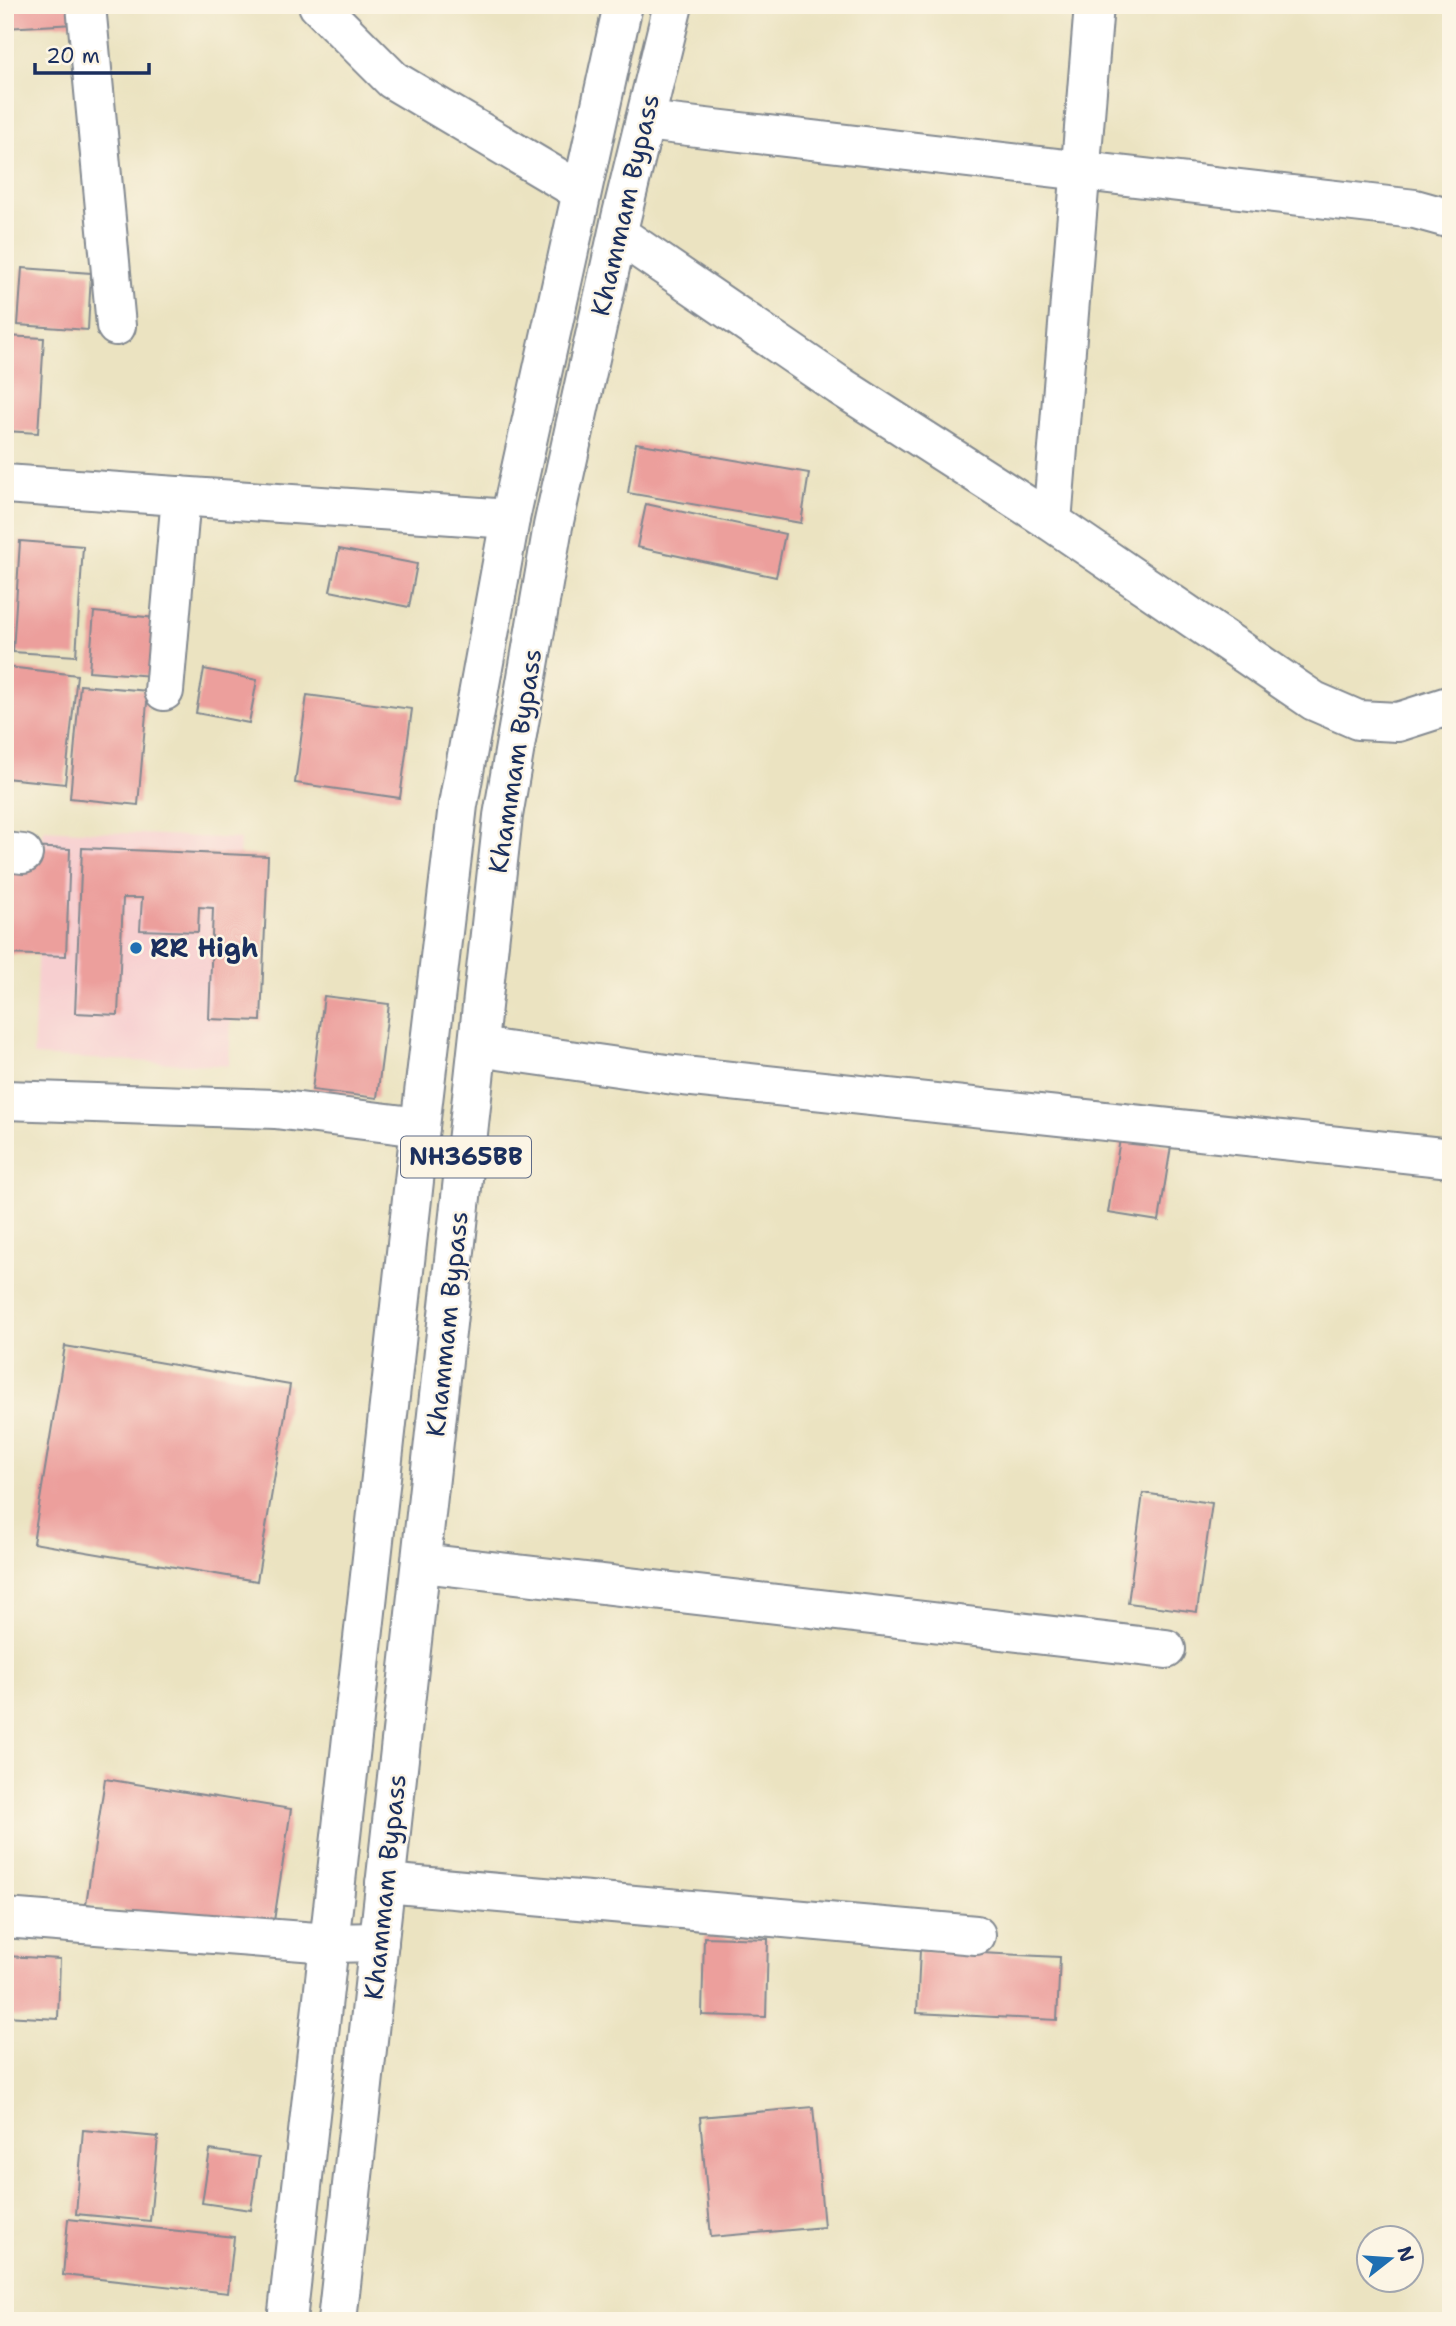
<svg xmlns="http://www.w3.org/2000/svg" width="1456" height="2326" font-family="'Shantell Sans',sans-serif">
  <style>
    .built { fill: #f7cfd0 }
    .building { fill: #ec9f9c }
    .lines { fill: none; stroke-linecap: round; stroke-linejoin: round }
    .minor-casing { stroke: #838990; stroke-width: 42 }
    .highway-casing { stroke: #838990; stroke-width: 42 }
    .minor { stroke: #fff; stroke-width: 38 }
    .highway { stroke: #fff; stroke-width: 38 }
    .poi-dot { fill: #1f6fb2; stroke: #fcf5e5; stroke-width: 2.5 }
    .labels { text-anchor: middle; stroke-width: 5; stroke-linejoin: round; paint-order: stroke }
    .shield { fill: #fcf5e5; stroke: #5e6a86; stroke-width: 2 }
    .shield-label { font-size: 24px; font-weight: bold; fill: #1b2f5e }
    .street-label { font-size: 26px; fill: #1b2f5e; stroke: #fcf5e5 }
    .poi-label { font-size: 26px; font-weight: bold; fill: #1b2f5e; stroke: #fcf5e5; text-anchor: start }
  </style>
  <rect width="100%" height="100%" fill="#fcf5e5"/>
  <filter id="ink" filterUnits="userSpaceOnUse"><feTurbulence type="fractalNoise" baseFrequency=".0143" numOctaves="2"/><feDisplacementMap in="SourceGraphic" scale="14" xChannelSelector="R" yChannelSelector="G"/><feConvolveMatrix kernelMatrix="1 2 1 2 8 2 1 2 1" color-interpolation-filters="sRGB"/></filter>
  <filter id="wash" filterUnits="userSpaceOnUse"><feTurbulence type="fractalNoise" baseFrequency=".00686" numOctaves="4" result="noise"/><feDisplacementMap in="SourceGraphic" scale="28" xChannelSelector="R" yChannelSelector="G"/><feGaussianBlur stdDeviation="1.57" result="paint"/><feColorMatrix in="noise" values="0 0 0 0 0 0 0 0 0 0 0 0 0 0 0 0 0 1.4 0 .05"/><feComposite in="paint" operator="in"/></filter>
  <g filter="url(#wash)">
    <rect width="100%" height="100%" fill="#ebe3c1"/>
    <!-- built -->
    <path class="built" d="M 43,829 L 240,839 L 229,1066 L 33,1056 Z"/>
    <g id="blocks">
      <!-- building -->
      <path class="building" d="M 5,5 L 74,5 L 75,24 L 5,28 Z
        M 22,268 L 91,273 L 88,330 L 18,325 Z
        M 5,336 L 44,338 L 38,433 L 5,431 Z
        M 636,443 L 809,473 L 801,523 L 628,493 Z
        M 646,504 L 785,534 L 776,577 L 637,547 Z
        M 20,541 L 83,546 L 76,656 L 13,652 Z
        M 339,549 L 417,564 L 409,607 L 330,591 Z
        M 94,612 L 156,618 L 152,676 L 89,671 Z
        M 8,667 L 77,675 L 65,784 L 5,778 L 5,691 Z
        M 204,669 L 257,680 L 249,723 L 196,713 Z
        M 80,685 L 148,691 L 138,805 L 70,798 Z
        M 307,695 L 412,709 L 400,798 L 295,783 Z
        M 8,846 L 70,849 L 66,956 L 5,954 Z
        M 82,848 L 268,856 L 261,1021 L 209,1019 L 213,908 L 199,907 L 198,932 L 140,930 L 142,898 L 123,898 L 118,1015 L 75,1013 Z
        M 324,996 L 389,1004 L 377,1098 L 312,1090 Z
        M 1120,1139 L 1171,1146 L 1159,1221 L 1108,1213 Z
        M 65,1346 L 290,1385 L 257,1581 L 33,1543 Z
        M 1143,1493 L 1212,1503 L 1197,1612 L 1128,1603 Z
        M 105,1779 L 291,1809 L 272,1934 L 86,1904 Z
        M 704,1937 L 768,1939 L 766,2017 L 702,2015 Z
        M 920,1950 L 1060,1957 L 1057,2020 L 917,2013 Z
        M 5,1956 L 60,1959 L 58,2019 L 5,2016 Z
        M 813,2107 L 824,2227 L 711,2237 L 700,2117 Z
        M 83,2130 L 158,2137 L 150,2221 L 76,2214 Z
        M 210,2150 L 259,2157 L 251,2210 L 202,2203 Z
        M 68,2219 L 234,2237 L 228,2293 L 63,2275 Z"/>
    </g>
  </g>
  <g filter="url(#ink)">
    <use href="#blocks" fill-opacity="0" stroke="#838990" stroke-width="2"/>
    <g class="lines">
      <!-- minor casing -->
      <g class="minor-casing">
        <path id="minor" d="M 86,5 L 116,326
          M 318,5 L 393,80 L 580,191
          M 645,121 L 1415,209 L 1451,219
          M 618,234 L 840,386 L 1052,522 L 1314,701 L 1358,720 L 1398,722 L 1451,705
          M 5,484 L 510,519
          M 1052,522 L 1094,5
          M 164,691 L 181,496
          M 5,852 L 23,854
          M 478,1047 L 674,1075 L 1451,1158
          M 5,1100 L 275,1109 L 420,1127
          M 421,1563 L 1166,1649
          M 385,1883 L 976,1935
          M 5,1918 L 329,1943 L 379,1942"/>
      </g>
      <!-- highway casing -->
      <g class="highway-casing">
        <path id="highway" d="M 287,2321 L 420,1127 L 458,805 L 510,519 L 623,5
          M 337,2321 L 503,816 L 553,526 L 621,218 L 673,5"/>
      </g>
      <!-- minor -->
      <use href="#minor" class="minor"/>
      <!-- highway -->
      <use href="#highway" class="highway"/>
    </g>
  </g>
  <!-- markers -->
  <circle class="poi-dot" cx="136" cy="948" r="7"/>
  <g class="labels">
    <!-- shield labels -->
    <rect class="shield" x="401" y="1136.5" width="130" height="41" rx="5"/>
    <g class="shield-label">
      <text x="466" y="1165">NH365BB</text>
    </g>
    <!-- street labels -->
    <g class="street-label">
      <text transform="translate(625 205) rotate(-77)" y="9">Khammam Bypass</text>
      <text transform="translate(515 761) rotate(-81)" y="9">Khammam Bypass</text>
      <text transform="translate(447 1324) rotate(-84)" y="9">Khammam Bypass</text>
      <text transform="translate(385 1887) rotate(-84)" y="9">Khammam Bypass</text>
    </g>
    <!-- poi labels -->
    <g class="poi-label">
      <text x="150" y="957">RR High</text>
    </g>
  </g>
  <!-- margin -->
  <rect width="1456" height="2326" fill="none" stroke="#fcf5e5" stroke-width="28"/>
  <!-- north arrow -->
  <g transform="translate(1390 2259) rotate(73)"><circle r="33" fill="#fcf5e5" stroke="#a2a6af" stroke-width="2"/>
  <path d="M0-5L12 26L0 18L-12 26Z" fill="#1f6fb2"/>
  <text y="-10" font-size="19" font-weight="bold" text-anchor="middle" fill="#1b2f5e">N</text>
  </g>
  <!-- scale -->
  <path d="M35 63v10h114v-10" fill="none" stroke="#1b2f5e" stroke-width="3.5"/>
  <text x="46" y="63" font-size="21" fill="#1b2f5e" stroke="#fcf5e5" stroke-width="5" paint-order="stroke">20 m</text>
</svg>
